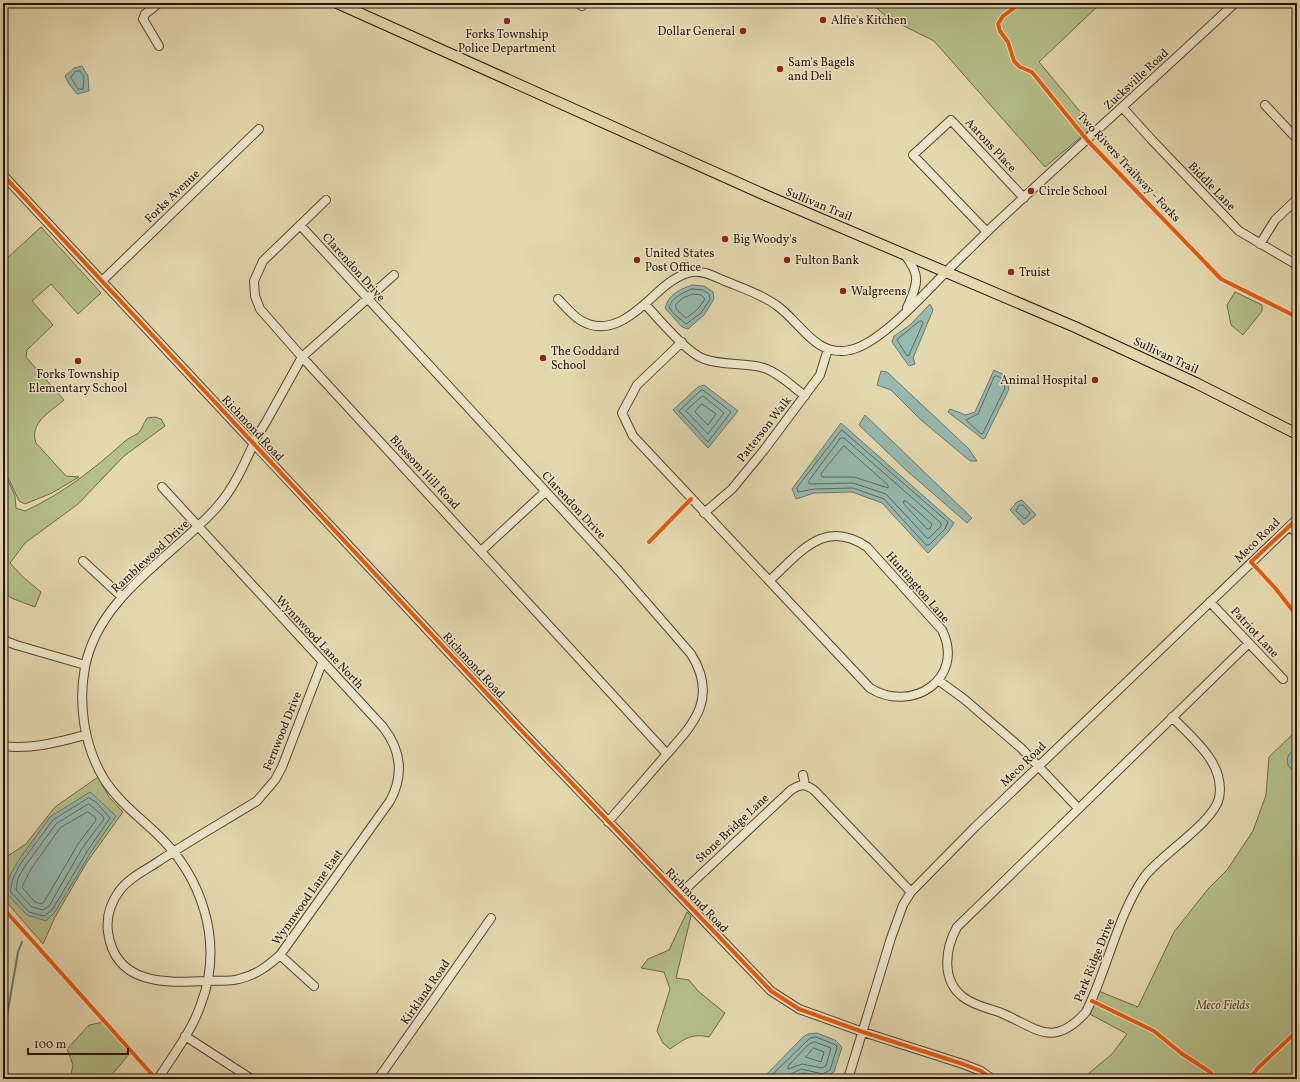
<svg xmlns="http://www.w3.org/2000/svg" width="1300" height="1082" font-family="Vollkorn,serif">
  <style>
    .green { fill: #b4bf8a; stroke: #6e6847 }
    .water { fill: #96b9b0; stroke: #6a766b }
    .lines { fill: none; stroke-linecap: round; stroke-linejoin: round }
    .shore { stroke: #5e665a; stroke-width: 1 }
    .stream { stroke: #6a766b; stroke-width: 2 }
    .minor-casing { stroke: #56442e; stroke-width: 10 }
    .major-casing { stroke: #271204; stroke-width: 12 }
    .minor { stroke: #ede6ca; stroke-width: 8 }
    .major { stroke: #e4d8ae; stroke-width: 10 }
    .cycleway-casing { stroke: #ede6ca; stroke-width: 6 }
    .cycleway { stroke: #e8590c; stroke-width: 4 }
    .poi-dot { fill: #8f2418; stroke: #ede6ca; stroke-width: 1.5 }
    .labels { text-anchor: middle; stroke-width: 3; stroke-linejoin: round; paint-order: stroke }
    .poi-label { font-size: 12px; fill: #271204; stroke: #ede6ca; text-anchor: start }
    .street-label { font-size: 12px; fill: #271204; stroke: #ede6ca }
    .park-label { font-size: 12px; font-style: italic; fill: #51462c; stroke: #ede6ca }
  </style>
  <rect width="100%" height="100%" fill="#e4d8ae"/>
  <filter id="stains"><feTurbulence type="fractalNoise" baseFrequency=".005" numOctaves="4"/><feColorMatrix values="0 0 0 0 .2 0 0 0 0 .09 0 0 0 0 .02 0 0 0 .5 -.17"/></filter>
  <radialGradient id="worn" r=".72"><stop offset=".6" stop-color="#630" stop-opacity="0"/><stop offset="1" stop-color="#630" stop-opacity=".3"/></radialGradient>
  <!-- green -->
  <path class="green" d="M 871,3 L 1101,3 L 1039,62 L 1093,127 L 1045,167 L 934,41 L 888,18 Z
    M 41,227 L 101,293 L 78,314 L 51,284 L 32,301 L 53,325 L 27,350 L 26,357 L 64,400 C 50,412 29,423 36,443 L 66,476 L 79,477 L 52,493 L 25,504 L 19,501 L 7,475 L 3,476 L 3,262 Z
    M 1235,292 L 1262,305 L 1262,311 L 1243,335 L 1231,325 L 1227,305 Z
    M 155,417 L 161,419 L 165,426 L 124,456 L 78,504 L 25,543 L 10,563 L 23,577 L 41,592 L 35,607 L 11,598 L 3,591 L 3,478 L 7,478 L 15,496 L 16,508 L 25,511 C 62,494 93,470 124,442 C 128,438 132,437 137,434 C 141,431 144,423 147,418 Z
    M 1297,730 L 1297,1076 L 1294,1079 L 1082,1079 L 1112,1054 L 1127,1034 L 1086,1012 L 1096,990 L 1138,1007 L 1174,932 L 1208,889 L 1227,870 L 1253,831 L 1266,795 L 1269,757 Z
    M 98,777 L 109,797 L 123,812 L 87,862 L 55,917 L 43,944 L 3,898 L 3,859 L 26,844 L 55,807 Z
    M 687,912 L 691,916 L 676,978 L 689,980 L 698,991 L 725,1013 L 709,1037 C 692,1033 684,1039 670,1049 L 663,1043 L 657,1031 L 670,989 L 664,972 L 641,968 L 648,959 L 669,950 Z
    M 104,1022 L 132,1051 L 108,1079 L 70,1079 L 73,1065 L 67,1049 L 89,1025 Z"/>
  <!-- water -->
  <path class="water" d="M 82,66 L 88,76 L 89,91 L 77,94 L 69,84 L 65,76 L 74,68 Z
    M 692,285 L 704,286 L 713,292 L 714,299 L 704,315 L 688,329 L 682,327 L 665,308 C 669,294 679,290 692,285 Z
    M 930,304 L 933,310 L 913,358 L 915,364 L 909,366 L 892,342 L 894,336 L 910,325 Z
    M 994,370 L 1006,376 L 1009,389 L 985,438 L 983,439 L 948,412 L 950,409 L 966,415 L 975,412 Z
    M 881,371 L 887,372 L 969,449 L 977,461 L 970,461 L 921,420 L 891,390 L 877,385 Z
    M 704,385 L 738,411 L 708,448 L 673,410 L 698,387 Z
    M 865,415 L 972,518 L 967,523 L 906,470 L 859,425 Z
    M 841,423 L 954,523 L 948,532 L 928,553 L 882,503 L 852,492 L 814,493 L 796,499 L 792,489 Z
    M 1022,500 L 1036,515 L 1024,525 L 1010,510 L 1017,502 Z
    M 1297,749 L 1297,772 L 1289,767 C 1285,759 1288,752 1297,749 Z
    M 90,792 L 116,816 L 91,852 L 55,912 L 46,921 L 27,915 L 5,892 L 10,875 L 18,861 L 50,817 Z
    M 817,1033 L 835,1040 L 842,1047 L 834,1072 L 825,1077 L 803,1073 L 792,1079 L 762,1079 L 803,1037 L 808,1034 Z"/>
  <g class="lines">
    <!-- shore -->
    <path class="shore" d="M 76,71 L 80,71 L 84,77 L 83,89 L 78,89 L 71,78 Z
      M 692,289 L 703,290 L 709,294 L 710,299 L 701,313 L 686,324 L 673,313 L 669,307 C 672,297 683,293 692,289 Z
      M 693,294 L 701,295 L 705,299 L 698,309 L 686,318 L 677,310 L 675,305 L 683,298 Z
      M 920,321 L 922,321 L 923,323 L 909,355 L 907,356 L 897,340 Z
      M 997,376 L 1003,379 L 1005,388 L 983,433 L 981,434 L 966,420 L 978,414 L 994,377 Z
      M 703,390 L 731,412 L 708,442 L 679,411 L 700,391 Z
      M 703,396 L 724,413 L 708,434 L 686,411 Z
      M 702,404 L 716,414 L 708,425 L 695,412 Z
      M 842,430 L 948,522 L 945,529 L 929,545 L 926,545 L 884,499 L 853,488 L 814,489 L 798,492 L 797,488 Z
      M 841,438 L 844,438 L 941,523 L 941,526 L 929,538 L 927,538 L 886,494 L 853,483 L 809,484 L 809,481 Z
      M 844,446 L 888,485 L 888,488 L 854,477 L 822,477 L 821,474 Z
      M 904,501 L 906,501 L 932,524 L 930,529 L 927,529 L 904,504 Z
      M 1020,505 L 1023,505 L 1030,513 L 1025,519 L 1016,511 Z
      M 89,798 L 96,802 L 110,818 L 88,850 L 52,910 L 44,916 L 29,912 L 10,891 L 14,876 L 21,863 L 53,820 Z
      M 89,804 L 103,816 L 104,819 L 83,847 L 49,906 L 43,910 L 32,907 L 16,890 L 18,878 L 25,866 L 56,824 Z
      M 88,812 L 95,817 L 96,820 L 78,844 L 44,902 L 41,904 L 35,902 L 22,887 L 31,869 L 60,828 Z
      M 815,1042 L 831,1048 L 826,1066 L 822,1068 L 802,1064 L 788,1069 L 788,1066 L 809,1044 Z
      M 814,1048 L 824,1052 L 821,1062 L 806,1057 Z
      M 768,1079 L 810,1038 L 816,1037 L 836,1045 L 837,1048 L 830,1070 L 823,1074 L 801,1069 L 791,1074 L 790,1079"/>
    <!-- stream -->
    <path class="stream" d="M 3,1026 L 7,1016 L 18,952 L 22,942"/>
    <!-- minor casing -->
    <g class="minor-casing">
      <path id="minor" d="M 159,3 L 145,14 L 143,19 L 159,46
        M 578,3 L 582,6
        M 3,6 L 6,3
        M 1265,105 L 1297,139
        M 1123,108 L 1151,139 L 1239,231 L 1297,265
        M 3,175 L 518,727 L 771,991 L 799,1009 L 863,1032 L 963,1064 L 981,1071 L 992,1079
        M 326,200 L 263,261 L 254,281 L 255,296 L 260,309 L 302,357 L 667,754
        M 300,225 L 619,571 L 691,654 C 721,702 689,728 659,763 C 642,783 625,802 608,822
        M 987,232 L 913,155 L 951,120 L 1024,198
        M 1260,244 L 1275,220 L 1297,199
        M 905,255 C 922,277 917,284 907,308
        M 102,281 L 259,129
        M 558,299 C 565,306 572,315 580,320 C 610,339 639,310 659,291 C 668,283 679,274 692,272 C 703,270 715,277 725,281 C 742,288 761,294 776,305 C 800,321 815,358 850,350 C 880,344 924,294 946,272 C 962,256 978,241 993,226 C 1073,151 1155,78 1235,3
        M 645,304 C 659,319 686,352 704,359 C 723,366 745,362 764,368 C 779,373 793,387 805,396
        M 682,342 L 637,385 L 622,413 L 633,436 L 870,688 C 911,714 966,679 942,630 L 867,547 C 824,518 801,552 770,580
        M 162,487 L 383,727 C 401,750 404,775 390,801 L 280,955 C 268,966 256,975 239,979 C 229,982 217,980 206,981 C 165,983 115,985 108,932 C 106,917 111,902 120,890 C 129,878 144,871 156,863 C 189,841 223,822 257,801 L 275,780 L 282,767 L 322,663
        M 704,513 L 732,489 L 764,450 L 820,375 L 828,349
        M 1290,526 L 1297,534
        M 481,551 L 545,492
        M 83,561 L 122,597
        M 1210,602 L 1283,679
        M 3,640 L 16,645 L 85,665
        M 938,680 L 964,699 L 1021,748 L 1078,808
        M 1172,717 C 1193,739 1226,764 1219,798 C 1214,822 1162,854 1145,876 C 1118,913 1107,971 1086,1012 C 1052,1050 1036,1027 999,1012 C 987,1008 973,1005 963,997 C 941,980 945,949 957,927 L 1249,643
        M 3,746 C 30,750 59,742 85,735 L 86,732
        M 803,775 L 805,785
        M 679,895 L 791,790 C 801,784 805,783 815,791 L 911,892
        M 280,955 L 314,986
        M 185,1036 L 250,1078
        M 158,1079 C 173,1055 192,1031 201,1004 C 224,943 203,877 156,833 C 138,816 118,801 104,779 C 84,746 78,704 85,667 C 99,595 173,557 217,507 C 233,489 243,467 253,445 L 253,443 L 266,422 L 302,357 L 394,275
        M 378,1079 L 491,918
        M 848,1079 L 891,938 L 903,905 L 911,892 L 975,827 L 1297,519"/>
    </g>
    <!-- major casing -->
    <g class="major-casing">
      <path id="major" d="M 337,3 L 765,195 L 1075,327 L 1196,383 L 1297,434"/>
    </g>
    <!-- minor -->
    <use href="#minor" class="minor"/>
    <!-- major -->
    <use href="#major" class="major"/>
    <!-- cycleway casing -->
    <g class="cycleway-casing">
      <path id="cycleway" d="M 1021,3 L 1003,16 L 998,24 L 1000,31 L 1008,42 L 1014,61 L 1020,67 L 1032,72 L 1087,140 L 1221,279 L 1297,317
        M 3,175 L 518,727 L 771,991 L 799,1009 L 863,1032 L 963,1064 L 981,1071 L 992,1079
        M 1297,519 L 1251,562 L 1276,589 L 1297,616
        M 649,542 L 691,499
        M 3,908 L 156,1079
        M 1092,1001 L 1154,1031 L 1181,1053 L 1210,1072 L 1215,1079
        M 1249,1079 L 1258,1068 L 1297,1031"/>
    </g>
    <!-- cycleway -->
    <use href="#cycleway" class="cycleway"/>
  </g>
  <!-- markers -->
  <g class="poi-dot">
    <circle cx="823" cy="20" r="4"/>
    <circle cx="507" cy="21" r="4"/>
    <circle cx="743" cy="31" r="4"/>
    <circle cx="780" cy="69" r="4"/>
    <circle cx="1031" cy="191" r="4"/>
    <circle cx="725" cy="239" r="4"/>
    <circle cx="637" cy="260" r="4"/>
    <circle cx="787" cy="260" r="4"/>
    <circle cx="1011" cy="272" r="4"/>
    <circle cx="843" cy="291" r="4"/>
    <circle cx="543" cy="358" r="4"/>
    <circle cx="78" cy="361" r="4"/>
    <circle cx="1095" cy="380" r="4"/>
  </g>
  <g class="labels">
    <!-- poi labels -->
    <g class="poi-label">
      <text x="831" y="24">Alfie's Kitchen</text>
      <text x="735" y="35" text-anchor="end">Dollar General</text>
      <text x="507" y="38" text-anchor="middle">Forks Township<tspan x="507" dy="14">Police Department</tspan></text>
      <text x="788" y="66">Sam's Bagels<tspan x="788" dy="14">and Deli</tspan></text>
      <text x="1039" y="195">Circle School</text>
      <text x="733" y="243">Big Woody's</text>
      <text x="645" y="257">United States<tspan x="645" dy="14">Post Office</tspan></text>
      <text x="795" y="264">Fulton Bank</text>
      <text x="1019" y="276">Truist</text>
      <text x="851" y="295">Walgreens</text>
      <text x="551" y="355">The Goddard<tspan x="551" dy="14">School</tspan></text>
      <text x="78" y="378" text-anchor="middle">Forks Township<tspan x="78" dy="14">Elementary School</tspan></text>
      <text x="1087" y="384" text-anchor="end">Animal Hospital</text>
    </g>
    <!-- street labels -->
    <g class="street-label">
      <text transform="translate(1136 79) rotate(-43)" y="4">Zucksville Road</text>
      <text transform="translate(991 145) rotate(47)" y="4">Aarons Place</text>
      <text transform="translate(1129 167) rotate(47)" y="4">Two Rivers Trailway - Forks</text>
      <text transform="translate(1212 186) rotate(46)" y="4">Biddle Lane</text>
      <text transform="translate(172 196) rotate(-44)" y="4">Forks Avenue</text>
      <text transform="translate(819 204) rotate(22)" y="4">Sullivan Trail</text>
      <text transform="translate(354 267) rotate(48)" y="4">Clarendon Drive</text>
      <text transform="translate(1166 355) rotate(25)" y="4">Sullivan Trail</text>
      <text transform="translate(253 428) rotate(47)" y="4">Richmond Road</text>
      <text transform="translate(764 429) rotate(-52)" y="4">Patterson Walk</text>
      <text transform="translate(425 472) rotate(47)" y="4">Blossom Hill Road</text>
      <text transform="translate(574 505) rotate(47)" y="4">Clarendon Drive</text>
      <text transform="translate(1257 540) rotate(-44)" y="4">Meco Road</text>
      <text transform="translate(150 556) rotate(-43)" y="4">Ramblewood Drive</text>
      <text transform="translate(918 587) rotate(49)" y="4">Huntington Lane</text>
      <text transform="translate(1255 632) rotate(47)" y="4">Patriot Lane</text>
      <text transform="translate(320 642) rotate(47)" y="4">Wynnwood Lane North</text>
      <text transform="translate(474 665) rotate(47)" y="4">Richmond Road</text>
      <text transform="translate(282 731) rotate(-68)" y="4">Fernwood Drive</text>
      <text transform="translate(1023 764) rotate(-44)" y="4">Meco Road</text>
      <text transform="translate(732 828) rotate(-43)" y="4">Stone Bridge Lane</text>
      <text transform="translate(307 897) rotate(-55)" y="4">Wynnwood Lane East</text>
      <text transform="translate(697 900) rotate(46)" y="4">Richmond Road</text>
      <text transform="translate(1094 960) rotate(-68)" y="4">Park Ridge Drive</text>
      <text transform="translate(425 992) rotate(-55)" y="4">Kirkland Road</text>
    </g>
    <!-- park labels -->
    <g class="park-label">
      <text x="1223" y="1009">Meco Fields</text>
    </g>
  </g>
  <!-- margin -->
  <rect width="1300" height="1082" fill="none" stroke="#e4d8ae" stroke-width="16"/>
  <rect x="4" y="4" width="1292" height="1074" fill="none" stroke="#271204" stroke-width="2"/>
  <rect x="8" y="8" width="1284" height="1066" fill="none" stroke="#271204"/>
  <!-- scale -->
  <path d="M28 1048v6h100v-6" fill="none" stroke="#271204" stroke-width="2"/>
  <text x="34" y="1048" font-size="12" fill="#271204" stroke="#ede6ca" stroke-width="3" paint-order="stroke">100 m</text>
  <rect width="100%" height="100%" filter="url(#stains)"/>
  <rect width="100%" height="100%" fill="url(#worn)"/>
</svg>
